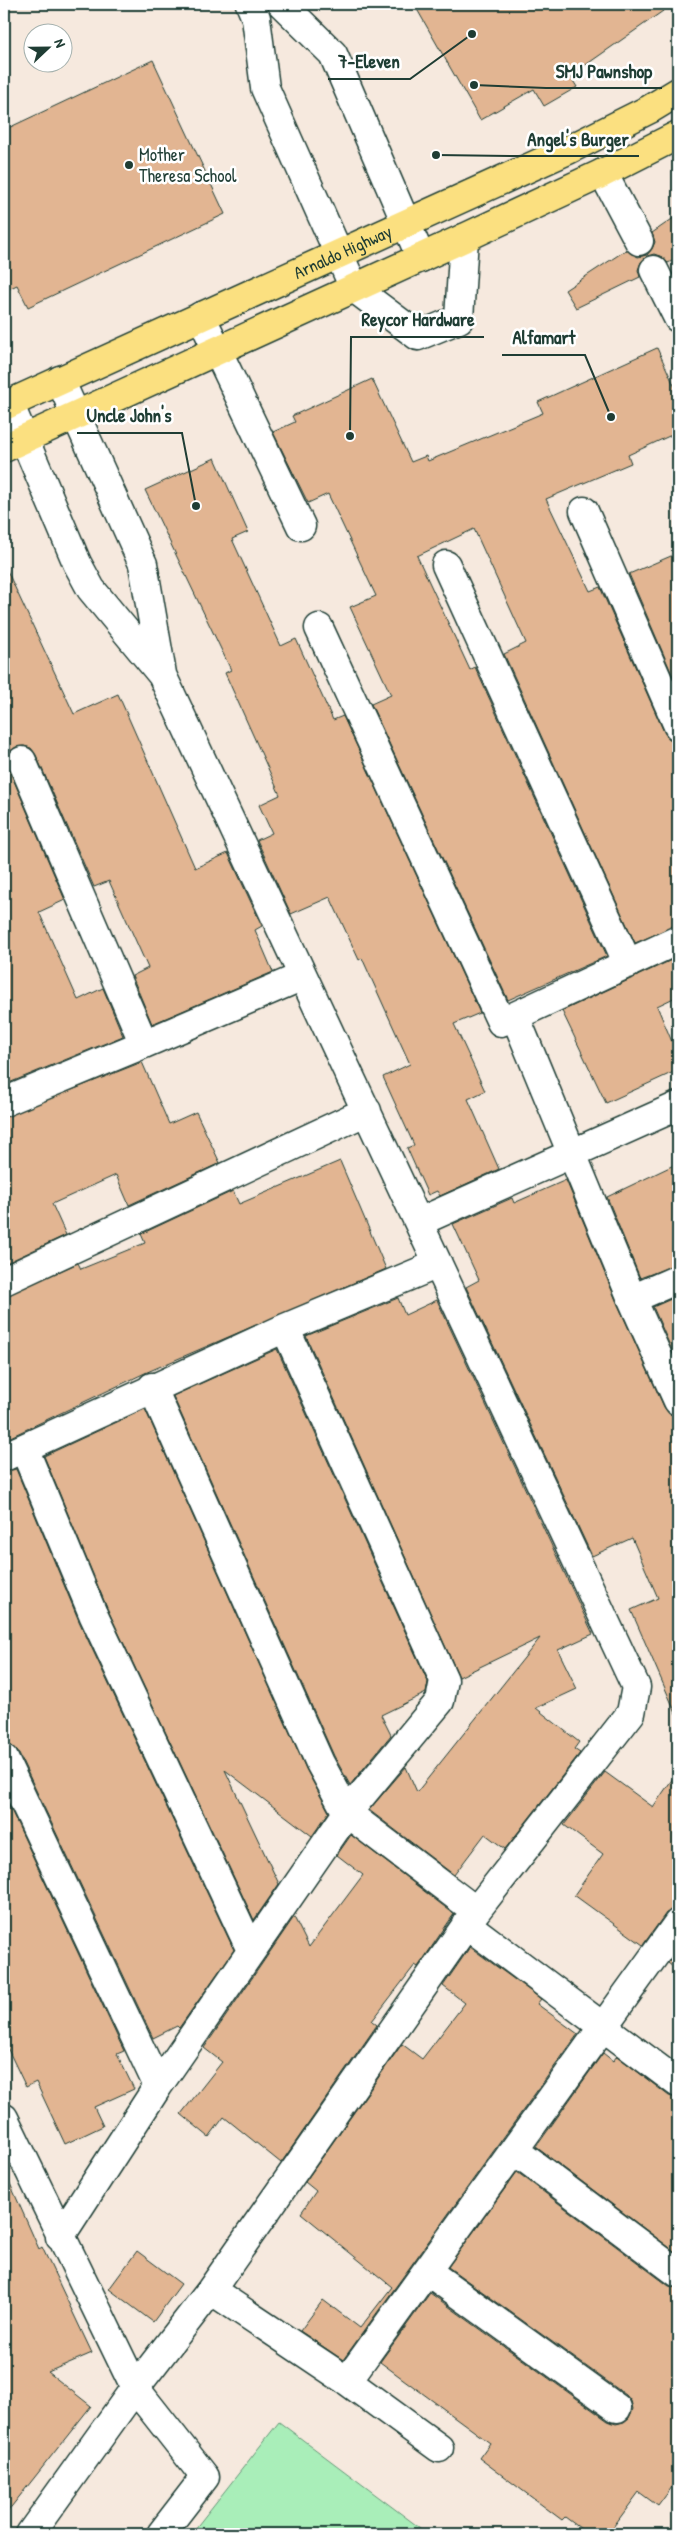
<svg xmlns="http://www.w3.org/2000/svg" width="682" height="2538" font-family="'Patrick Hand',sans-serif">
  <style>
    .green { fill: #a9eeb9; stroke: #649676 }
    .building { fill: #e2b592; stroke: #1f3d34 }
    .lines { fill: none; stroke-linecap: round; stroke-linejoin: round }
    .minor-casing { stroke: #1f3d34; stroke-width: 31 }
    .major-casing { stroke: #1f3d34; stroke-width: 31 }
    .minor { stroke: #fff; stroke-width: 28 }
    .major { stroke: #fbe080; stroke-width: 28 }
    .poi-dot { fill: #1f3d34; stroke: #fff; stroke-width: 2 }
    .labels { text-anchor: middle; stroke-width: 5; stroke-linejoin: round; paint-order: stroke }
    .poi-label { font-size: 18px; fill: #1f3d34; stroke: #fff; text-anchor: start }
    .street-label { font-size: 18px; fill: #1f3d34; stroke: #fff }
    .leader { fill: none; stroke: #1f3d34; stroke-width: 2 }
    .callout-dot { fill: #1f3d34; stroke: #fff; stroke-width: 2 }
    .callout-label { font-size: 19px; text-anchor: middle; font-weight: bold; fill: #1f3d34; stroke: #fff; stroke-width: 5; stroke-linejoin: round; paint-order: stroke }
  </style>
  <rect width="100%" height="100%" fill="#f6e9de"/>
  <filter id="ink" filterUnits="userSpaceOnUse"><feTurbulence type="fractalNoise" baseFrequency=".02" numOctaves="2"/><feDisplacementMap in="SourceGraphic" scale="10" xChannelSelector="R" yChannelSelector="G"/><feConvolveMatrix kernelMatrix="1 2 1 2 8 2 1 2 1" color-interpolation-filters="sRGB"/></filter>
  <g filter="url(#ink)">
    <!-- green -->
    <path class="green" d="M 279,2422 L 428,2534 L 191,2534 Z"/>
    <!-- building -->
    <path class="building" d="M 414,4 L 673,4 L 570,76 L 577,87 L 544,106 L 534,89 L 480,120 Z
      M 153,60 L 225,214 L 28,307 L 17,285 L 4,291 L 4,130 Z
      M 678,215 L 678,258 L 668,263 L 662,257 L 654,254 L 647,256 L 641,262 L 638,270 L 640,277 L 576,308 L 565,290 L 626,250 L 638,257 L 647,255 L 652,249 L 655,242 L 652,233 Z
      M 657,348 L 678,394 L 678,432 L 628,455 L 631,463 L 546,499 L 590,591 L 600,587 L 664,732 L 669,739 L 678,741 L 678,925 L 635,943 L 504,654 L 526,643 L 474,529 L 417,556 L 470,670 L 475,667 L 607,956 L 508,1000 L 371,704 L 391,695 L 350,607 L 376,596 L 328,494 L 308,503 L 273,432 L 295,422 L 292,416 L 372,379 L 411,462 L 426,456 L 428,461 L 543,413 L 538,402 Z
      M 215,458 L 248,532 L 232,539 L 281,646 L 296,639 L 333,720 L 343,716 L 480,1013 L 454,1024 L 485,1091 L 468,1099 L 499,1169 L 440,1196 L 437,1191 L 428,1195 L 407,1148 L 414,1145 L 383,1077 L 410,1064 L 362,958 L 359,960 L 330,897 L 291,914 L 257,840 L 272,833 L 259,805 L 280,795 L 225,673 L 231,670 L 145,490 Z
      M 678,553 L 678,688 L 629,574 Z
      M 4,564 L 74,714 L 118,694 L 195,868 L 228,853 L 262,926 L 255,930 L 273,972 L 152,1024 L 132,976 L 148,968 L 109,881 L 94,887 L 36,755 L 31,748 L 24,746 L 16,747 L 9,752 L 6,760 L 8,767 L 65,900 L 39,912 L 78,1000 L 103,988 L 123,1036 L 4,1085 Z
      M 678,957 L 678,996 L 657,1006 L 678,1056 L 678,1070 L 606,1103 L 562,1011 Z
      M 142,1062 L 169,1124 L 196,1112 L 220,1163 L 129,1205 L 116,1175 L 52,1204 L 66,1235 L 4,1264 L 4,1117 Z
      M 340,1161 L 386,1269 L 145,1373 L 4,1440 L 4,1296 L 78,1263 L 81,1269 L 145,1243 L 141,1234 L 233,1191 L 239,1204 Z
      M 678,1163 L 678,1264 L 640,1278 L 607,1197 Z
      M 566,1180 L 618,1305 L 664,1407 L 669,1414 L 678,1416 L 678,1718 L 631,1610 L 658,1598 L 632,1538 L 592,1556 L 466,1287 L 479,1280 L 453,1224 L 512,1198 L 514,1203 Z
      M 678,1296 L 678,1364 L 653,1307 Z
      M 398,1298 L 405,1315 L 437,1300 L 593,1634 L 558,1650 L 577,1689 L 536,1708 L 579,1742 L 574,1749 L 580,1753 L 505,1849 L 485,1834 L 454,1875 L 369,1810 L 406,1767 L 417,1792 L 540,1638 L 459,1677 L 306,1336 Z
      M 277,1349 L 428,1682 L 426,1693 L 381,1715 L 391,1735 L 350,1785 L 334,1756 L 173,1396 Z
      M 145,1409 L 306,1769 L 329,1812 L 312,1836 L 225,1770 L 279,1884 L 254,1920 L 107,1608 L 44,1456 Z
      M 16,1469 L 79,1621 L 234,1950 L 179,2028 L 177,2026 L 153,2038 L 18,1752 L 12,1746 L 4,1744 L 4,1472 Z
      M 678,1771 L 678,1908 L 666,1913 L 643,1945 L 574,1895 L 603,1854 L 564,1825 L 605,1772 L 653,1807 Z
      M 4,1795 L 124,2051 L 117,2054 L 134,2089 L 94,2107 L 103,2126 L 65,2144 L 36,2082 L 26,2087 L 4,2041 Z
      M 351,1835 L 454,1914 L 418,1967 L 415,1965 L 372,2021 L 377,2025 L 281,2163 L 224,2117 L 209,2137 L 181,2114 L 222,2062 L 204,2048 L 294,1917 L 309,1947 L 363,1875 L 337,1855 Z
      M 470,1947 L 541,1999 L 537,2004 L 578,2034 L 343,2360 L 300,2331 L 323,2300 L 360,2328 L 392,2287 L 301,2213 L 316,2191 L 305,2182 L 402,2044 L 422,2059 L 465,2003 L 443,1986 Z
      M 678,1949 L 678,1971 L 668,1963 Z
      M 603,2053 L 613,2061 L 617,2056 L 669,2096 L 678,2098 L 678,2254 L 536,2147 Z
      M 4,2170 L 39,2249 L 42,2247 L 92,2353 L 48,2372 L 91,2406 L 4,2516 Z
      M 517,2172 L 669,2286 L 678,2288 L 678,2479 L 658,2506 L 639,2492 L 608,2534 L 588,2534 L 565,2517 L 562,2520 L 479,2458 L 490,2443 L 380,2362 L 430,2293 L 608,2421 L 616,2424 L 624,2422 L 629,2418 L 633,2409 L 631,2401 L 626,2395 L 448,2267 Z
      M 137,2251 L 181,2284 L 153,2322 L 109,2289 Z"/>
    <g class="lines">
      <!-- minor casing -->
      <g class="minor-casing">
        <path id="minor" d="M 250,4 L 256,18 L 265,88 L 354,288 L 418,336 L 459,319 L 464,238
          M 282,4 L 333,54 L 421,258
          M 603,173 L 639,241
          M 654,270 L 678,318
          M 201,316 L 301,526
          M 60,380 L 143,564 L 162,674
          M 9,403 L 77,563 L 91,589 L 162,675 L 636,1687 L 631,1713 L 476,1911 L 211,2290 L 135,2388 L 30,2534
          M 584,511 L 678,726
          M 446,565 L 628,964
          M 319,628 L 501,1022 L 515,1016
          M 678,940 L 515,1016 L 632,1299 L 678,1401
          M 144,1044 L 303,976
          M 4,1102 L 144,1044 L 22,761
          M 419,1222 L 678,1106
          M 4,1281 L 367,1111
          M 632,1299 L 678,1279
          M 152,1387 L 320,1763 L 347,1813 L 476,1911
          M 24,1448 L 93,1614 L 251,1950
          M 4,1457 L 285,1328 L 438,1264
          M 4,1759 L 158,2086
          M 466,1924 L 678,2083
          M 4,2118 L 135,2388 L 205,2477 L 161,2534
          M 514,2150 L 678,2273
          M 60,2237 L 158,2086 L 347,1813 L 440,1701 L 444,1680 L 285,1328
          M 427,2271 L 617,2408
          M 211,2290 L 347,2381 L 439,2448
          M 347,2381 L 678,1923"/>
      </g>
      <!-- major casing -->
      <g class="major-casing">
        <g id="major">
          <path id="s1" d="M 4,406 L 568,150 L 650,109 L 678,92"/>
          <path d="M 4,448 L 464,238 L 603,173 L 678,135"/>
        </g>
      </g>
      <!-- minor -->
      <use href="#minor" class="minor"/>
      <!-- major -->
      <use href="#major" class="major"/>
    </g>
  </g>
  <!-- markers -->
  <circle class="poi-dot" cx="129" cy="165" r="5"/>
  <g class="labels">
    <!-- poi labels -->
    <g class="poi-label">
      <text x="139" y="161">Mother<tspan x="139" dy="21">Theresa School</tspan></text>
    </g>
    <!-- street labels -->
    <g class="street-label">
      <text dy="6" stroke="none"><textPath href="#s1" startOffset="372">Arnaldo Highway</textPath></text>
    </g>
  </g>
  <!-- callouts -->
  <path class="leader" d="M472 34L410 79H328M474 85L546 88H662M436 155L517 156H639M350 436L351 337H484M611 417L585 355H502M196 506L182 433H77"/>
  <g class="callout-dot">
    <circle cx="472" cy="34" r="5"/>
    <circle cx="474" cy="85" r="5"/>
    <circle cx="436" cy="155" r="5"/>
    <circle cx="350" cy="436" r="5"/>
    <circle cx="611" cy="417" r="5"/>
    <circle cx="196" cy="506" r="5"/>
  </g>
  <g class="callout-label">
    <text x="369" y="68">7-Eleven</text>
    <text x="604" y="78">SMJ Pawnshop</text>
    <text x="578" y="146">Angel's Burger</text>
    <text x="418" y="326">Reycor Hardware</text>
    <text x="544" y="344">Alfamart</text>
    <text x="129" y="422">Uncle John's</text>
  </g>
  <!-- margin -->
  <rect width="682" height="2538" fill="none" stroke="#fff" stroke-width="20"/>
  <rect x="10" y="10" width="662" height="2518" fill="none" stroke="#1f3d34" stroke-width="2" filter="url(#ink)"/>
  <!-- north arrow -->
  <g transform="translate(48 48) rotate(68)"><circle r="24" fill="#ffffff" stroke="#a5b1ae"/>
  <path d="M0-4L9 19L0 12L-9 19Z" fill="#1f3d34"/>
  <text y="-8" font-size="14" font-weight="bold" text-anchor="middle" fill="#1f3d34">N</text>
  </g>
</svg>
